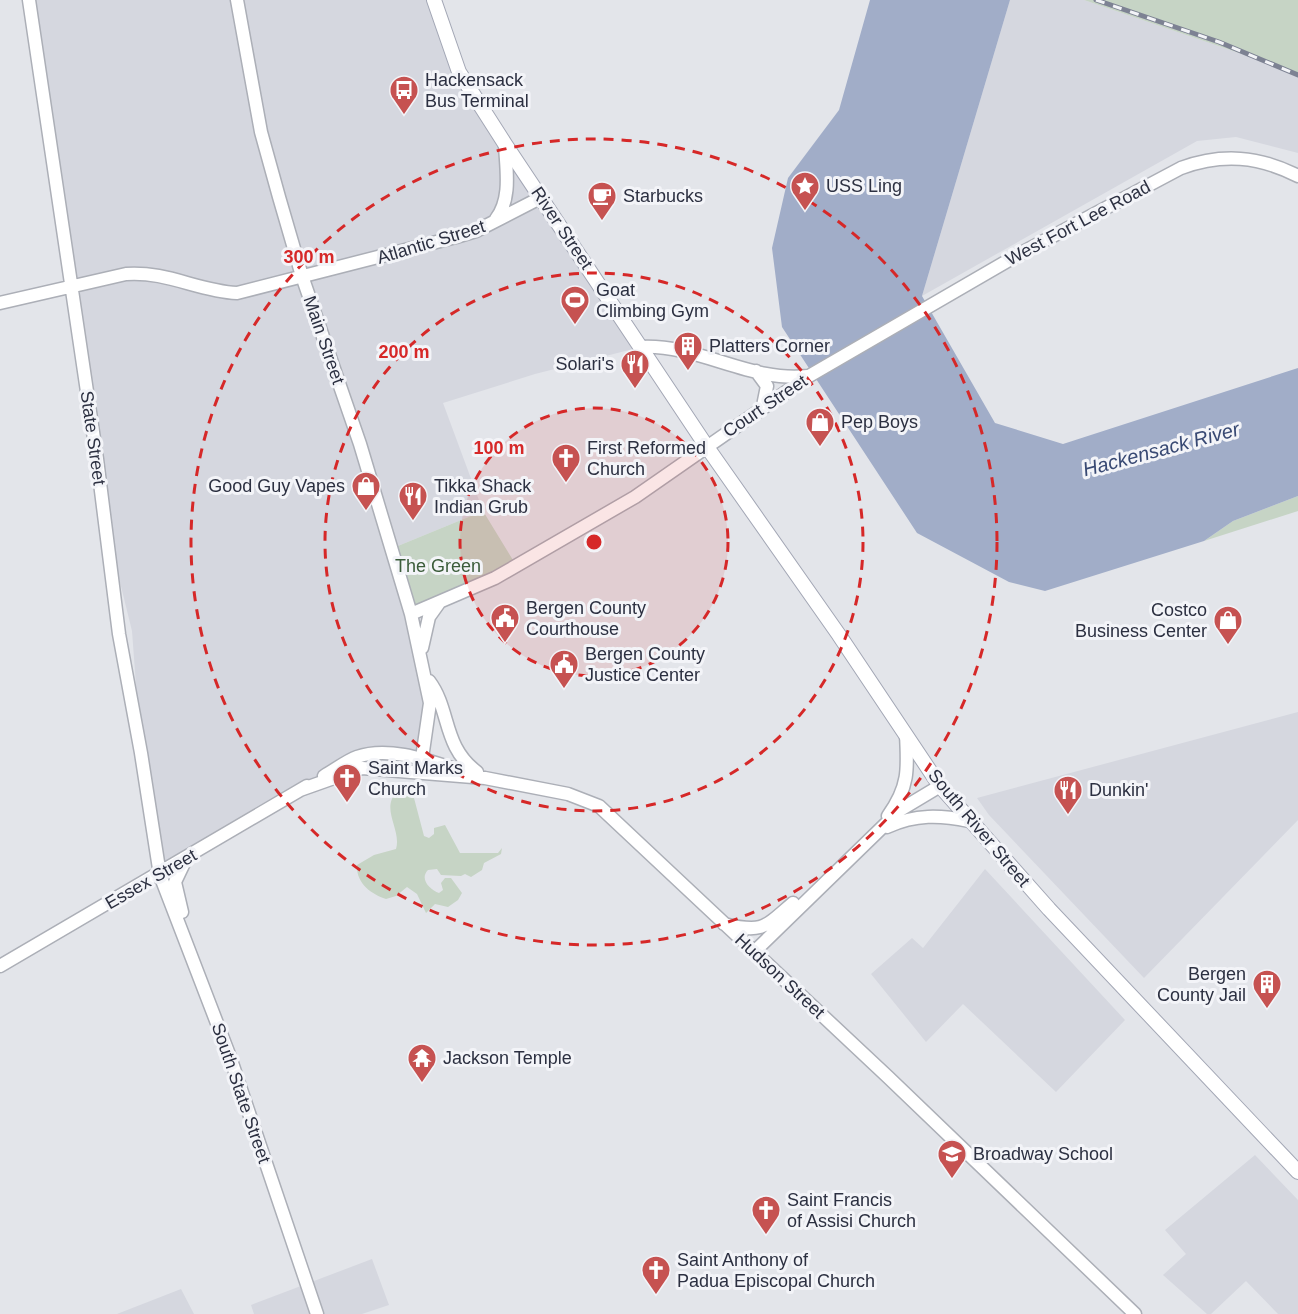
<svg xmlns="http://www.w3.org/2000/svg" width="1298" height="1314" font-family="Arial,sans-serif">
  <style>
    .built { fill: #d5d7df }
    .green { fill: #c6d4c5 }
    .water { fill: #a1adc8 }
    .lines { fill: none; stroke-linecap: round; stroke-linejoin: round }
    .secondary-casing { stroke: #acafb7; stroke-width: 15 }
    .primary-casing { stroke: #a3a7b5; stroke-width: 16 }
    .secondary { stroke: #fff; stroke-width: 12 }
    .primary { stroke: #fff; stroke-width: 14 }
    .rail-casing { stroke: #7d8293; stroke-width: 5 }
    .rail { stroke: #f3f4f8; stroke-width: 3; stroke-dasharray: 9; stroke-linecap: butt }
    .ring { fill: none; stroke: #d62828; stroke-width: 3; stroke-dasharray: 10 8 }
    .labels { text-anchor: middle; stroke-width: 6; stroke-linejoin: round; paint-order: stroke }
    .poi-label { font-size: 18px; fill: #2c3041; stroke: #f3f4f8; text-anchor: start }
    .street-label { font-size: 18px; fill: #2c3041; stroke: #f3f4f8 }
    .park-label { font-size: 18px; fill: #3b5c3a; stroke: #f3f4f8 }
    .water-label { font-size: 20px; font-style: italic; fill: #384973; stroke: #f3f4f8 }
    .centre { fill: #d62828; stroke: #f3f4f8; stroke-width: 3 }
    .ring-label { font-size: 18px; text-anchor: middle; font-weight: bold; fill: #d62828; stroke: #f3f4f8; stroke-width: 6; stroke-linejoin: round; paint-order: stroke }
  </style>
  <rect width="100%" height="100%" fill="#e3e5ea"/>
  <!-- built -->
  <path class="built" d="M 29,0 L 434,0 L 450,51 L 641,347 L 535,374 L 443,403 L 483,511 L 393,548 L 431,697 L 424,759 L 370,753 L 160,875 L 141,753 L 132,631 L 103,513 Z
    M 1010,0 L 1084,0 L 1277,66 L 1298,77 L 1298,153 L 1236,137 L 1197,141 L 922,296 Z
    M 1298,712 L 1298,820 L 1144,978 L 989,815 L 977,798 Z
    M 985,869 L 1125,1020 L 1056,1092 L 963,1004 L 926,1042 L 871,974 L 912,938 L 923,948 Z
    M 1255,1155 L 1298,1200 L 1298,1314 L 1278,1314 L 1246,1281 L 1211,1314 L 1207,1314 L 1163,1275 L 1186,1254 L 1165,1230 Z
    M 372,1259 L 389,1305 L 362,1314 L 254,1314 L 251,1305 Z
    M 181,1289 L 194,1314 L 117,1314 Z"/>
  <!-- green -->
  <path class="green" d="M 1084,0 L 1298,0 L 1298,77 L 1277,66 Z
    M 1298,496 L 1298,511 L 1204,541 L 1233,521 Z
    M 483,511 L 516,565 L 411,614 L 393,548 Z
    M 398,791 L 414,798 L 424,836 L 429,838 L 434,834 L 434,828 L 445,825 L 460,853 L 498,853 L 502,848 L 501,854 L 484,863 L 482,870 L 471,877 L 465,874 L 461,876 L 441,875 L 437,869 L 428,870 C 419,879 430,890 439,893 L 443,890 L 441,883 L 445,878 L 451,878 L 462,893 L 458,900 L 448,907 L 435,904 L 426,913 L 417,894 L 407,887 L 396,896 L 386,899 C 371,894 356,883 357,865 L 374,855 L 396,849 C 402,829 379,808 398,791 Z"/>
  <!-- water -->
  <path class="water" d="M 870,0 L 1010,0 L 922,296 L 995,423 L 1063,444 L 1298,368 L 1298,496 L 1233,521 L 1204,541 L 1045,591 L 1009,582 L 917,533 L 782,327 L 772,248 L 788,178 L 839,110 Z"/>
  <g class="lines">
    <!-- secondary casing -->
    <g class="secondary-casing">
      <path id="secondary" d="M 29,0 L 97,459 L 119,634 L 141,753 L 160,875 L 230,1057 L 317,1314
        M 237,0 L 261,132 L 279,197 L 302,276 L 360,444 L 411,614 L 430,703 L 420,772
        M 496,219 C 512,198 506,169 505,144
        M 0,303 L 126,274 C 167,271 198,291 237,293 L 456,237 L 476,231 L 542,197
        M 641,347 C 699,344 751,383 808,376
        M 756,371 L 767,386 L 763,406
        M 411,614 L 495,578 L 635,497 L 809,376 L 1021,253 L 1181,168 C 1222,153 1259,156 1298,176
        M 422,648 L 429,617 L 439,603
        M 429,681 C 451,710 442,746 477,772
        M 324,776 C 335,770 346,761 357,757 C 390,745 432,762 464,772
        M 300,790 L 362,768 L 485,778 L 568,794 L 599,806 L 888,1077 L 1135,1314
        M 888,816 C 909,787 908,769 906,735
        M 887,827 C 916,814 940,815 969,821
        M 182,912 L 175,882 L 185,861
        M 724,924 C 763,933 764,928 793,903
        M 754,952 L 900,810 L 940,786
        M 0,966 L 307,786"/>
    </g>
    <!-- primary casing -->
    <g class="primary-casing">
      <path id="primary" d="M 434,0 L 459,72 L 505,144 L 707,447 L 839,635 L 940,786 L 1049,909 L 1298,1172"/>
    </g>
    <!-- secondary -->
    <use href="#secondary" class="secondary"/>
    <!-- primary -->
    <use href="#primary" class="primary"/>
    <!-- rail casing -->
    <g class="rail-casing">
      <path id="rail" d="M 1096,0 L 1219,42 L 1298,75"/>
    </g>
    <!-- rail -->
    <use href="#rail" class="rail"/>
  </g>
  <!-- distance rings -->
  <circle cx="594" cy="542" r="134" fill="#d62828" fill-opacity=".12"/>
  <g class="ring">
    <circle cx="594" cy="542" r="134"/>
    <circle cx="594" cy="542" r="269"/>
    <circle cx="594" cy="542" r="403"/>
  </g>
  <!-- icons -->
  <defs>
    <g id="bus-pin" transform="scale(1.5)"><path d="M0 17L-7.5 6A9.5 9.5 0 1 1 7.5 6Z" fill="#c65251" stroke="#f3f4f8"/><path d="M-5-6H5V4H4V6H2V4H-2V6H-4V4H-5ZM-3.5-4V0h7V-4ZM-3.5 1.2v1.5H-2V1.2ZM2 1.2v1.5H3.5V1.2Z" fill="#fff"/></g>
    <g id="sight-pin" transform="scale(1.5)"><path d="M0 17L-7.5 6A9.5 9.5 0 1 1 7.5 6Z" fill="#c65251" stroke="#f3f4f8"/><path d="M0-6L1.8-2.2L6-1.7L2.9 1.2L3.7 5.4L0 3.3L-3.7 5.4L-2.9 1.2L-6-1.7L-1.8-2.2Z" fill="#fff"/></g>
    <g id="cafe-pin" transform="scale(1.5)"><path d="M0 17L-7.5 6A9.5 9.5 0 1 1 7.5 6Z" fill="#c65251" stroke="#f3f4f8"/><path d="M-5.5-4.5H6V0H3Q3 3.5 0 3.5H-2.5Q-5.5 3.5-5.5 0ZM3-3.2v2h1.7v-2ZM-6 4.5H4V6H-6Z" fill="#fff"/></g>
    <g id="stadium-pin" transform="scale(1.5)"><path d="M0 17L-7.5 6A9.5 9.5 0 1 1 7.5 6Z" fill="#c65251" stroke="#f3f4f8"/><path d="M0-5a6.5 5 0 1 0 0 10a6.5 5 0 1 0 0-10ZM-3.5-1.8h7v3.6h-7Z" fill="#fff"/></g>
    <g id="building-pin" transform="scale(1.5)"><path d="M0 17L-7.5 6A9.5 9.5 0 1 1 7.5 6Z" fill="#c65251" stroke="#f3f4f8"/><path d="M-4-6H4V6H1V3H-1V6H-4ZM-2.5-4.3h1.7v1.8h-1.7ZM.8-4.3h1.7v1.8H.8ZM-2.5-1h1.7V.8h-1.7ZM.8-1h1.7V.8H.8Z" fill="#fff"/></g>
    <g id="restaurant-pin" transform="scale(1.5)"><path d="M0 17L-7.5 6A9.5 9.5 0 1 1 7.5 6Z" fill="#c65251" stroke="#f3f4f8"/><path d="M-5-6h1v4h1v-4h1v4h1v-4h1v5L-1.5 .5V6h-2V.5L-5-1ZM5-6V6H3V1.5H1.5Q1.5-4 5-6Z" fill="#fff"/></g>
    <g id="shop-pin" transform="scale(1.5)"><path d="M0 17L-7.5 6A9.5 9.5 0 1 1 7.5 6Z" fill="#c65251" stroke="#f3f4f8"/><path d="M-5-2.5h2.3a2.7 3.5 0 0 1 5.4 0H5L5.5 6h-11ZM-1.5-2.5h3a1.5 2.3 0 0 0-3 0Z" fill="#fff"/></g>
    <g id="church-pin" transform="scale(1.5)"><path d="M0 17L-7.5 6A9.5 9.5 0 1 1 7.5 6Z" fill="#c65251" stroke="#f3f4f8"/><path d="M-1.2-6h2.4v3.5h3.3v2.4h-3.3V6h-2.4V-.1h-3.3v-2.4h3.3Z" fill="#fff"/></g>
    <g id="civic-pin" transform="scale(1.5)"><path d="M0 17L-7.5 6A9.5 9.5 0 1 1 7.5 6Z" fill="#c65251" stroke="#f3f4f8"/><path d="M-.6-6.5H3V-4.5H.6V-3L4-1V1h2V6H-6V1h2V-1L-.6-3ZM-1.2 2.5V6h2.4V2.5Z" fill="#fff"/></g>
    <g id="temple-pin" transform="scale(1.5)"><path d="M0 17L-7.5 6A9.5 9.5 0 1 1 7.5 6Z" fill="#c65251" stroke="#f3f4f8"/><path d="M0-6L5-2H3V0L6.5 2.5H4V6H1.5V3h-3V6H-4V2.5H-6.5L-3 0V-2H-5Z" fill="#fff"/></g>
    <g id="school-pin" transform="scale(1.5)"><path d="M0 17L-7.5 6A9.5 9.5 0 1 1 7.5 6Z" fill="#c65251" stroke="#f3f4f8"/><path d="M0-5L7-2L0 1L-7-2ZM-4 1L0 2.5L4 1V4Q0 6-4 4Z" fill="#fff"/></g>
  </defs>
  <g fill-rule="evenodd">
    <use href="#bus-pin" x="404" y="90"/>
    <use href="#sight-pin" x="805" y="186"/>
    <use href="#cafe-pin" x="602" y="196"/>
    <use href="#stadium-pin" x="575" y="300"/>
    <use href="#building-pin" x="688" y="346"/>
    <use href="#restaurant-pin" x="635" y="364"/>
    <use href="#shop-pin" x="820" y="422"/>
    <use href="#church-pin" x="566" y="458"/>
    <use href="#shop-pin" x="366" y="486"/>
    <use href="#restaurant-pin" x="413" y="496"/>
    <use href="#civic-pin" x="505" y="618"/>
    <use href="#shop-pin" x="1228" y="620"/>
    <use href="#civic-pin" x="564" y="664"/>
    <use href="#church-pin" x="347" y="778"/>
    <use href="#restaurant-pin" x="1068" y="790"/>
    <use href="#building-pin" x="1267" y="984"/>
    <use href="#temple-pin" x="422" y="1058"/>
    <use href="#school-pin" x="952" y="1154"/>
    <use href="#church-pin" x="766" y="1210"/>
    <use href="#church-pin" x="656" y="1270"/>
  </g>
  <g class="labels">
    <!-- poi labels -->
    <g class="poi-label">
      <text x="425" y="86">Hackensack<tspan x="425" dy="21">Bus Terminal</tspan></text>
      <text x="826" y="192">USS Ling</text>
      <text x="623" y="202">Starbucks</text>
      <text x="596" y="296">Goat<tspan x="596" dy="21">Climbing Gym</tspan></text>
      <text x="709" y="352">Platters Corner</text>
      <text x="614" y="370" text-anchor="end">Solari's</text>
      <text x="841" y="428">Pep Boys</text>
      <text x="587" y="454">First Reformed<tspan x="587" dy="21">Church</tspan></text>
      <text x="345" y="492" text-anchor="end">Good Guy Vapes</text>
      <text x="434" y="492">Tikka Shack<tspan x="434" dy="21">Indian Grub</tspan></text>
      <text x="526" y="614">Bergen County<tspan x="526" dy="21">Courthouse</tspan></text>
      <text x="1207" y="616" text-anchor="end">Costco<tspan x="1207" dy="21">Business Center</tspan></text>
      <text x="585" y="660">Bergen County<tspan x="585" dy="21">Justice Center</tspan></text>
      <text x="368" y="774">Saint Marks<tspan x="368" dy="21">Church</tspan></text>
      <text x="1089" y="796">Dunkin'</text>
      <text x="1246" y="980" text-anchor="end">Bergen<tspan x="1246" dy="21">County Jail</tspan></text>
      <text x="443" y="1064">Jackson Temple</text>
      <text x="973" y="1160">Broadway School</text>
      <text x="787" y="1206">Saint Francis<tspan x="787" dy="21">of Assisi Church</tspan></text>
      <text x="677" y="1266">Saint Anthony of<tspan x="677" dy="21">Padua Episcopal Church</tspan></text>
    </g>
    <!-- street labels -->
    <g class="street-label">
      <text transform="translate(1078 223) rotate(-28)" y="6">West Fort Lee Road</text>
      <text transform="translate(562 228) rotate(56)" y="6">River Street</text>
      <text transform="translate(431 242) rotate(-17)" y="6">Atlantic Street</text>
      <text transform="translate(324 340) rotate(71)" y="6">Main Street</text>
      <text transform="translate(765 406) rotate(-34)" y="6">Court Street</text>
      <text transform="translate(93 438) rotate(82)" y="6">State Street</text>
      <text transform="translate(979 828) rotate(50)" y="6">South River Street</text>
      <text transform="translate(151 879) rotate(-30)" y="6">Essex Street</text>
      <text transform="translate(780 976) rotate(43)" y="6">Hudson Street</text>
      <text transform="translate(241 1093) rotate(71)" y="6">South State Street</text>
    </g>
    <!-- park labels -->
    <g class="park-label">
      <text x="438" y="572">The Green</text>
    </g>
    <!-- water labels -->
    <g class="water-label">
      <text transform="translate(1161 449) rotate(-15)" y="7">Hackensack River</text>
    </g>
  </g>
  <circle cx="594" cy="542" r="9" class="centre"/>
  <g class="ring-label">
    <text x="309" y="263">300 m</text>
    <text x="404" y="358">200 m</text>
    <text x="499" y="454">100 m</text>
  </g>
</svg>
